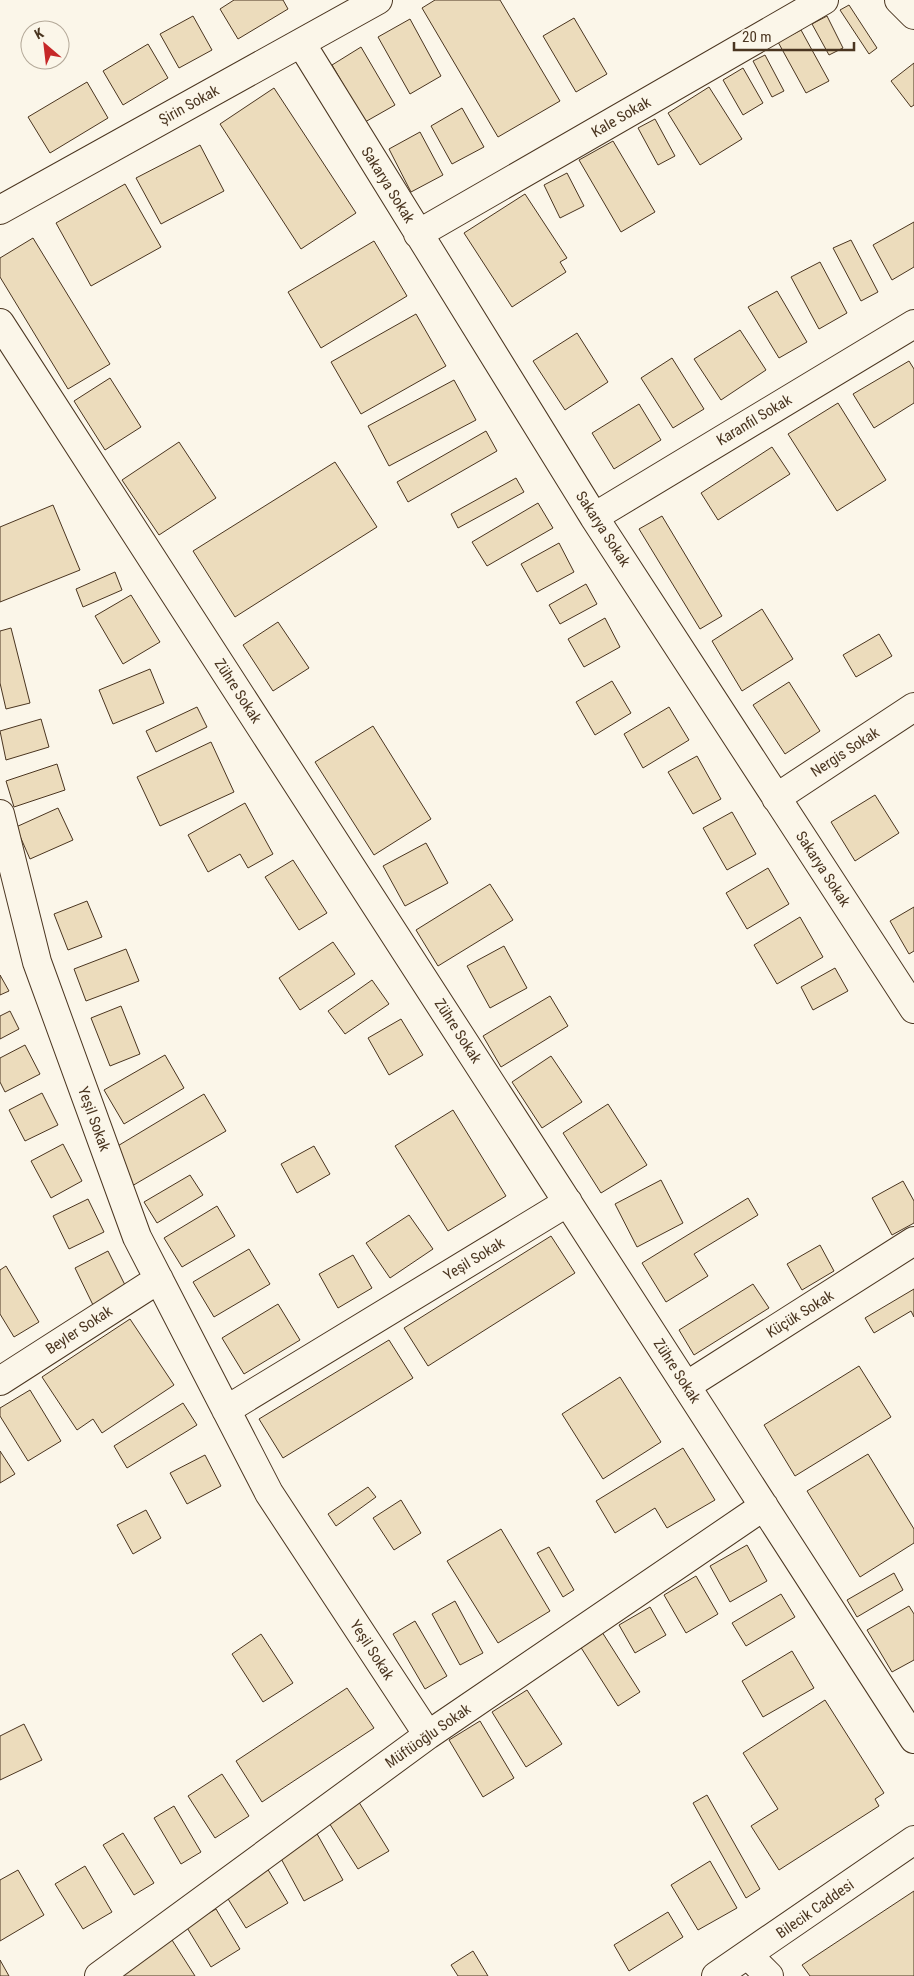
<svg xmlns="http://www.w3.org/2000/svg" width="914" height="1976" font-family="'Roboto Condensed',sans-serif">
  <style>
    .building { fill: #ecdcbc; stroke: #4a3520 }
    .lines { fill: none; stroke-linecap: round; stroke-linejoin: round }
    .street-casing { stroke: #4a3520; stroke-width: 30 }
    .primary-casing { stroke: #4a3520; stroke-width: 30 }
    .street { stroke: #fbf6e9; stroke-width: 28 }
    .primary { stroke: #fbf6e9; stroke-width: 28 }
    .labels { text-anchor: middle; stroke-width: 4; stroke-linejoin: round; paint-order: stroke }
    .street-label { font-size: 15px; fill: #4a3520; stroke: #fbf6e9 }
  </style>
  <rect width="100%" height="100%" fill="#fbf6e9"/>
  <!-- building -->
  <path class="building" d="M 234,0 L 283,0 L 288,9 L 238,39 L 220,9 Z
    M 435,0 L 500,0 L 560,101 L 498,137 L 422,8 Z
    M 849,5 L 877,48 L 869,54 L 840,10 Z
    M 193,16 L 212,50 L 179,68 L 160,34 Z
    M 827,16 L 843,48 L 829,55 L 812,24 Z
    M 574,18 L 607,74 L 576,92 L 543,36 Z
    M 410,19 L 441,76 L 410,94 L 378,37 Z
    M 801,30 L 829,81 L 806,93 L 778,42 Z
    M 148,44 L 168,78 L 123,105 L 103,71 Z
    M 361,47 L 395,105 L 365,122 L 332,65 Z
    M 765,55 L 784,91 L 772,97 L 753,61 Z
    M 914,63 L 914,105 L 911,107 L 891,81 Z
    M 743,68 L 763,103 L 743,115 L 723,80 Z
    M 87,82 L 108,118 L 50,153 L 28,117 Z
    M 709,87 L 742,139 L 700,165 L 668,113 Z
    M 274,88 L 356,213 L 301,249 L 220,124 Z
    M 462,108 L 484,147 L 452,164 L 431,126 Z
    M 655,119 L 675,156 L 658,165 L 638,128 Z
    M 420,132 L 443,175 L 411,192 L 389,149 Z
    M 613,141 L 655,212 L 621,232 L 579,160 Z
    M 200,145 L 224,191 L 161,224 L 136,178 Z
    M 567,173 L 584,206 L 560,218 L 544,185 Z
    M 125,184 L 161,247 L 91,286 L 56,223 Z
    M 525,194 L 567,258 L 560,262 L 566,272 L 512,307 L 464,233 Z
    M 914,222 L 914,267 L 892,280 L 873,245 Z
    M 33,238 L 110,364 L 68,389 L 0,277 L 0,258 Z
    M 851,240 L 878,292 L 861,301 L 833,248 Z
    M 374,241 L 407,296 L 321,348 L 288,292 Z
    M 820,262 L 847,313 L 819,329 L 791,277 Z
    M 777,291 L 807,342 L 779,358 L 748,307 Z
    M 416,314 L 446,366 L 361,414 L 331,362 Z
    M 740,330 L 766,370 L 721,400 L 694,359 Z
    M 577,333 L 608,382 L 565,410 L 533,361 Z
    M 672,358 L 704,409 L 673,428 L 641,378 Z
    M 909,361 L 914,369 L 914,403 L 874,428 L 853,394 Z
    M 110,378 L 141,427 L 105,450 L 74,401 Z
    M 454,380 L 476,420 L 389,466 L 368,426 Z
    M 838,403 L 886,480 L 837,511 L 788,434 Z
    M 639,404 L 661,440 L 614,469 L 592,433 Z
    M 486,431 L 497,451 L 408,502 L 397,482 Z
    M 179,442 L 216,498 L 159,535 L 122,480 Z
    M 772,447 L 790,474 L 718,520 L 701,493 Z
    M 335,462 L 377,527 L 235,617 L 193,551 Z
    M 516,478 L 524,492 L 458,528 L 451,514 Z
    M 538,503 L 553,528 L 487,566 L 472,542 Z
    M 53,505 L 80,570 L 0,602 L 0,527 Z
    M 662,516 L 722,616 L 700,629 L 639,529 Z
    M 559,543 L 574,572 L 537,592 L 521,564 Z
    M 115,572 L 122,590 L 83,607 L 76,589 Z
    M 586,584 L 597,604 L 560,624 L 549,605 Z
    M 131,595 L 160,642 L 123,664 L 95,616 Z
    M 762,609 L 793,659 L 742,691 L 712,641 Z
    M 605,618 L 620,647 L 584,667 L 568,639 Z
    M 278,622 L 309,668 L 273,691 L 243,645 Z
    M 11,628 L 30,703 L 6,709 L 0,683 L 0,631 Z
    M 879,634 L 892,656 L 856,677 L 843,655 Z
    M 150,669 L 164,703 L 113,724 L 99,690 Z
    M 612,681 L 631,713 L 595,735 L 576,702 Z
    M 789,682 L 820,731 L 785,754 L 753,705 Z
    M 197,707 L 207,727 L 156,752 L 146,731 Z
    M 669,707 L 689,740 L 643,768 L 624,734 Z
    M 41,719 L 49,747 L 6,760 L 0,731 Z
    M 373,726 L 431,819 L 374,855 L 315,762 Z
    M 211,742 L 234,792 L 160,826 L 137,777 Z
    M 697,756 L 721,799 L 693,814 L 668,772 Z
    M 57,764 L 65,790 L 14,807 L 6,781 Z
    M 875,795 L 899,833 L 855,861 L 831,822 Z
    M 245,803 L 273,854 L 248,868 L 240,854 L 208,872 L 188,835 Z
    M 58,808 L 73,840 L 30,859 L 16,827 Z
    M 732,812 L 756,854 L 727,870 L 703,828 Z
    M 426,843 L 448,883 L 405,906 L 383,866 Z
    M 293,860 L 327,913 L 299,930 L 265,877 Z
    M 768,868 L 789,904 L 747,929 L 726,893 Z
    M 490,884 L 513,920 L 438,966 L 416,930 Z
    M 87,901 L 102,937 L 68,950 L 54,914 Z
    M 914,907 L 914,951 L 909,954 L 890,921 Z
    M 800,917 L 823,957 L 777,984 L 754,945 Z
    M 333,942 L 355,974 L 300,1010 L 279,978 Z
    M 504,946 L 527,988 L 490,1008 L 467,966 Z
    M 126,949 L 139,981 L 86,1001 L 74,969 Z
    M 835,968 L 848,991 L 813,1010 L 801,987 Z
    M 0,975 L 9,991 L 0,995 Z
    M 372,980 L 389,1004 L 345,1034 L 328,1011 Z
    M 550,996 L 568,1026 L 501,1067 L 483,1036 Z
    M 121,1006 L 140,1054 L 110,1066 L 91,1018 Z
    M 10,1011 L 19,1029 L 0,1039 L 0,1016 Z
    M 401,1019 L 423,1055 L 389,1075 L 368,1038 Z
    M 25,1045 L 40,1074 L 5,1092 L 0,1082 L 0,1058 Z
    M 165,1055 L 184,1088 L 124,1124 L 104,1090 Z
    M 551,1056 L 582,1102 L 542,1128 L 512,1082 Z
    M 42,1093 L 58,1125 L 25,1141 L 9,1110 Z
    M 204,1094 L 226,1131 L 132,1186 L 111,1150 Z
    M 608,1104 L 647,1165 L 601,1193 L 563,1133 Z
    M 453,1110 L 506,1196 L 448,1231 L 395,1146 Z
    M 63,1144 L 82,1181 L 51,1198 L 31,1161 Z
    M 314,1146 L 330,1174 L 297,1193 L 281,1164 Z
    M 190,1175 L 203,1195 L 157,1223 L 144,1202 Z
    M 661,1180 L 683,1223 L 637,1247 L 615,1204 Z
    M 903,1181 L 914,1201 L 914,1223 L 892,1235 L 872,1198 Z
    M 748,1198 L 758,1215 L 694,1254 L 708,1276 L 666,1302 L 642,1263 Z
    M 88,1199 L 104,1232 L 69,1249 L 53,1216 Z
    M 217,1206 L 235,1236 L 182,1267 L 164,1238 Z
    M 409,1215 L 433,1249 L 390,1278 L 366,1243 Z
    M 551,1236 L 575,1273 L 428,1366 L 404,1328 Z
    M 820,1245 L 834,1271 L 802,1290 L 787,1264 Z
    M 249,1249 L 270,1284 L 214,1317 L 193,1282 Z
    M 108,1251 L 127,1289 L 93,1305 L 75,1268 Z
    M 353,1255 L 372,1288 L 338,1308 L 319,1274 Z
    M 6,1266 L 39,1322 L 14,1337 L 0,1314 L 0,1270 Z
    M 753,1284 L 769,1308 L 694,1355 L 679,1330 Z
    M 914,1289 L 914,1317 L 911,1311 L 874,1333 L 865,1318 Z
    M 278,1304 L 300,1340 L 244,1374 L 222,1338 Z
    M 130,1319 L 174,1385 L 102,1433 L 93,1419 L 77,1430 L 42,1377 Z
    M 389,1340 L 413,1378 L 283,1458 L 259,1419 Z
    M 859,1366 L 891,1417 L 795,1476 L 764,1425 Z
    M 620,1377 L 661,1442 L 603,1479 L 562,1414 Z
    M 30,1390 L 61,1441 L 28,1461 L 0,1416 L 0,1408 Z
    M 183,1403 L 197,1425 L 127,1468 L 114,1446 Z
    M 683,1448 L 715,1500 L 667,1528 L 655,1508 L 615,1533 L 596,1501 Z
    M 0,1451 L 15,1474 L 0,1483 Z
    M 868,1454 L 914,1529 L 914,1543 L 860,1577 L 807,1491 Z
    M 205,1455 L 221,1486 L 187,1504 L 170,1473 Z
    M 368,1487 L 376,1497 L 336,1526 L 328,1514 Z
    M 401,1500 L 421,1533 L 394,1550 L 373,1518 Z
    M 146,1510 L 161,1538 L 133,1554 L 117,1525 Z
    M 501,1529 L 550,1611 L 498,1643 L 447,1561 Z
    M 747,1545 L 767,1581 L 730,1602 L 710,1566 Z
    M 549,1547 L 574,1590 L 563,1597 L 537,1553 Z
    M 894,1573 L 903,1590 L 857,1617 L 847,1600 Z
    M 696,1576 L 718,1614 L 686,1633 L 664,1595 Z
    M 781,1594 L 795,1617 L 746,1646 L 732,1623 Z
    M 455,1601 L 483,1653 L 460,1665 L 432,1614 Z
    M 909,1606 L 914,1614 L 914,1660 L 892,1672 L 867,1630 Z
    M 650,1607 L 666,1635 L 635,1653 L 619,1625 Z
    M 415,1621 L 447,1676 L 425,1689 L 393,1634 Z
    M 602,1632 L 640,1692 L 618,1706 L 580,1646 Z
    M 261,1634 L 293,1683 L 263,1702 L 232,1654 Z
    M 792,1651 L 814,1688 L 763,1717 L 742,1681 Z
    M 347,1688 L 374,1728 L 262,1802 L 236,1761 Z
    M 527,1690 L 562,1744 L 526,1767 L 492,1712 Z
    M 825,1700 L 884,1793 L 875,1799 L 879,1806 L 779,1870 L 751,1826 L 778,1809 L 743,1753 Z
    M 480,1721 L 514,1778 L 483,1797 L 449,1740 Z
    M 24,1724 L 42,1760 L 0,1780 L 0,1736 Z
    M 222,1774 L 249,1816 L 215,1838 L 188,1796 Z
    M 707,1795 L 760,1889 L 746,1898 L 693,1803 Z
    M 357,1799 L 389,1851 L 358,1869 L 326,1818 Z
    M 174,1806 L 201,1852 L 181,1864 L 154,1818 Z
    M 316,1832 L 343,1880 L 304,1901 L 278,1853 Z
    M 123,1833 L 154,1883 L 134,1895 L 103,1845 Z
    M 710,1861 L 737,1908 L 698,1930 L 671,1885 Z
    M 85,1866 L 112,1912 L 83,1929 L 55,1884 Z
    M 267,1868 L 288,1903 L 246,1928 L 225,1894 Z
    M 18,1870 L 44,1915 L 0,1941 L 0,1880 Z
    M 914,1891 L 914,1976 L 810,1976 L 802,1965 Z
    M 216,1909 L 240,1949 L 211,1967 L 186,1926 Z
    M 668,1912 L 683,1937 L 629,1971 L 614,1945 Z
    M 172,1940 L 195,1976 L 115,1976 Z
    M 473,1951 L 488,1976 L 458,1976 L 451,1965 Z
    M 0,1960 L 9,1976 L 0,1976 Z"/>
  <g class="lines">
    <!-- street casing -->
    <g class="street-casing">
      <path id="street" d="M 899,0 L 914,15
        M 301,43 L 594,517 L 914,1009
        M 0,210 L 378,0
        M 418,234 L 824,0
        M 0,323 L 914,1739
        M 594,517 L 914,324
        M 776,798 L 914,707
        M 0,814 L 37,962 L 137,1237 L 269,1493 L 428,1735
        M 0,1381 L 159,1279
        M 686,1386 L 914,1241
        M 226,1410 L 568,1202
        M 748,1955 L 769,1976
        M 99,1976 L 428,1735 L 764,1506"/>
    </g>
    <!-- primary casing -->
    <g class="primary-casing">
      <path id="primary" d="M 716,1976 L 914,1840"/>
    </g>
    <!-- street -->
    <use href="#street" class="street"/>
    <!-- primary -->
    <use href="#primary" class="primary"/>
  </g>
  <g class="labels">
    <!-- street labels -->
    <g class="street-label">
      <text transform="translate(189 105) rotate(-29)" y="5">Şirin Sokak</text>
      <text transform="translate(621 117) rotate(-30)" y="5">Kale Sokak</text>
      <text transform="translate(388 185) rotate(58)" y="5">Sakarya Sokak</text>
      <text transform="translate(754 420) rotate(-31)" y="5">Karanfil Sokak</text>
      <text transform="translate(603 529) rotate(57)" y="5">Sakarya Sokak</text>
      <text transform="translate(238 691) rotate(57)" y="5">Zühre Sokak</text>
      <text transform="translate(845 752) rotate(-33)" y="5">Nergis Sokak</text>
      <text transform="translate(823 869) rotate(57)" y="5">Sakarya Sokak</text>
      <text transform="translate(458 1031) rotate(57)" y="5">Zühre Sokak</text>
      <text transform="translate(94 1119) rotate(70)" y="5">Yeşil Sokak</text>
      <text transform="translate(474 1259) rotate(-31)" y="5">Yeşil Sokak</text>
      <text transform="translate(800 1314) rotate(-32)" y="5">Küçük Sokak</text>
      <text transform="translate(79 1330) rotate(-33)" y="5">Beyler Sokak</text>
      <text transform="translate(677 1371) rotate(57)" y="5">Zühre Sokak</text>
      <text transform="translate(372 1650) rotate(57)" y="5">Yeşil Sokak</text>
      <text transform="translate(428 1736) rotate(-35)" y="5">Müftüoğlu Sokak</text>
      <text transform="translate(815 1909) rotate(-35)" y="5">Bilecik Caddesi</text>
    </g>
  </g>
  <!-- north arrow -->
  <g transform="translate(45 45) rotate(332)"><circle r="24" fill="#fbf6e9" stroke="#b4a999"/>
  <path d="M0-4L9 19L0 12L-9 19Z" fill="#c62828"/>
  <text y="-8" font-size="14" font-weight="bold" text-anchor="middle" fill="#4a3520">K</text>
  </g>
  <!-- scale -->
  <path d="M734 42v8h120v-8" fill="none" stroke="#4a3520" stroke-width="2.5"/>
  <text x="742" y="42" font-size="15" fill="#4a3520" stroke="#fbf6e9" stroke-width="4" paint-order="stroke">20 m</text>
</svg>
